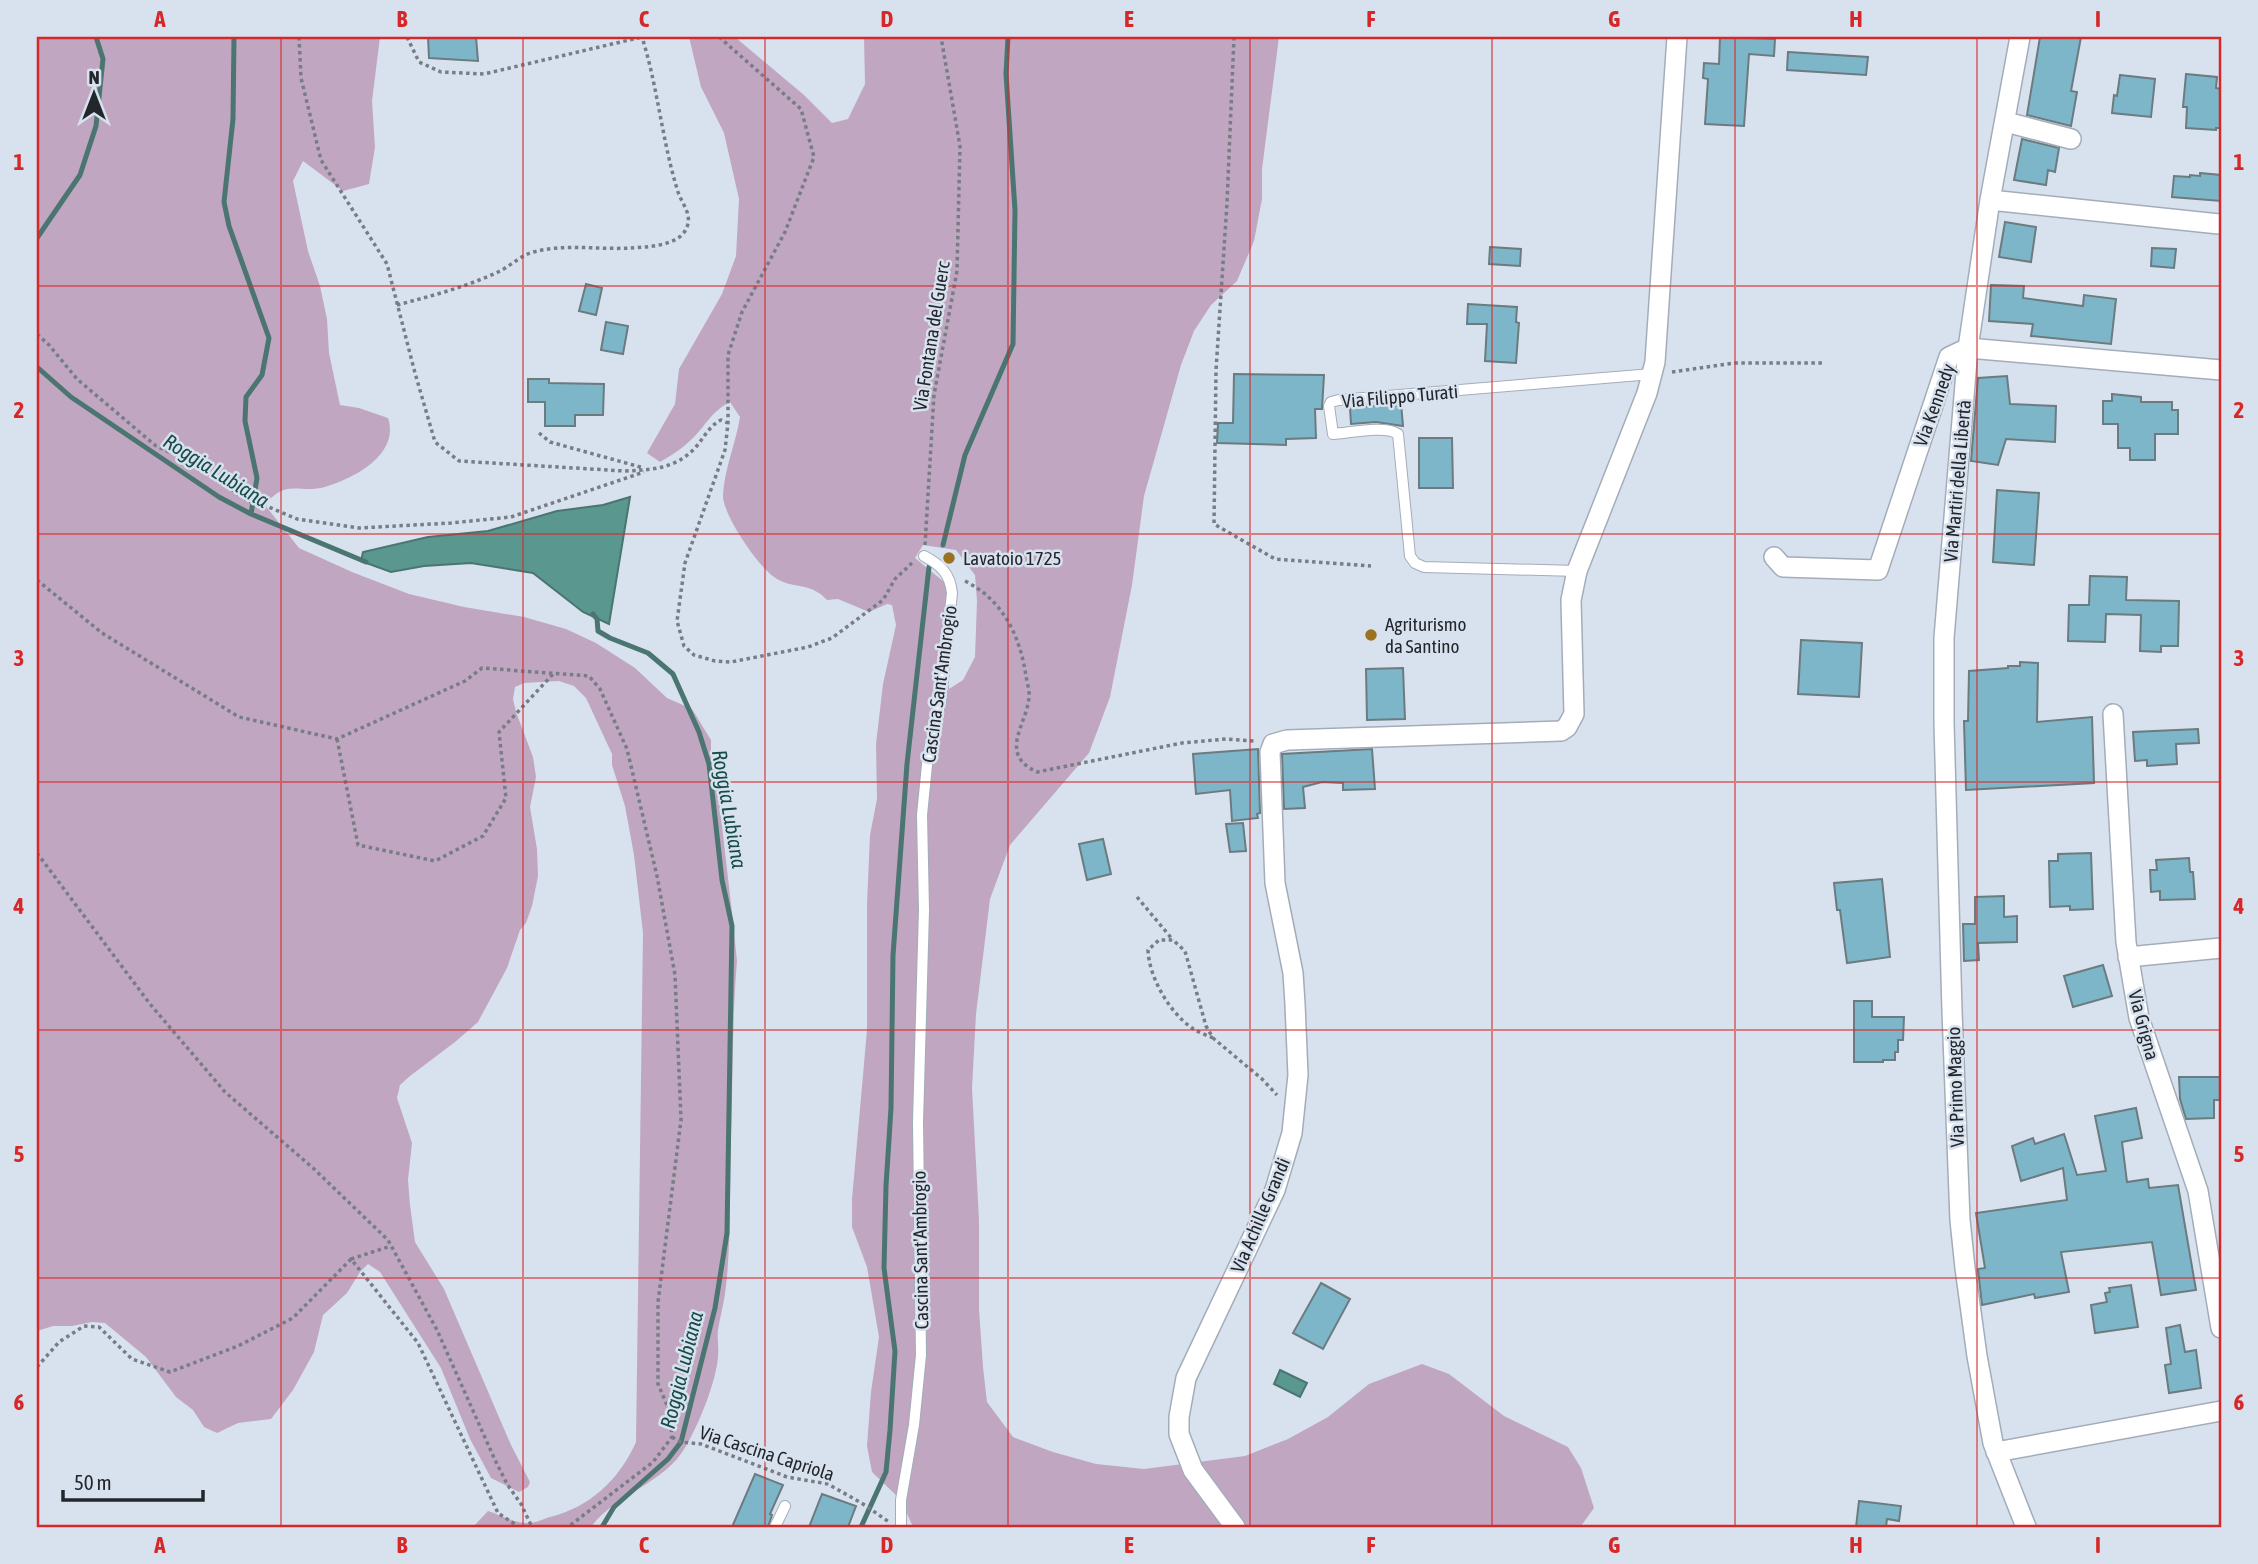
<svg xmlns="http://www.w3.org/2000/svg" width="2258" height="1564" font-family="'Asap Condensed',sans-serif">
  <style>
    .green { fill: #c0a6c1; fill-rule: evenodd }
    .water { fill: #5a978f; stroke: #4a7571; stroke-width: 2 }
    .lines { fill: none; stroke-linecap: round; stroke-linejoin: round }
    .stream { stroke: #4a7571; stroke-width: 5 }
    .building { fill: #7db6c8; stroke: #6b7b80; stroke-width: 2 }
    .lane-casing { stroke: #a3adb9; stroke-width: 12 }
    .street-casing { stroke: #a3adb9; stroke-width: 22 }
    .path { stroke: #777d85; stroke-width: 3.5; stroke-dasharray: 3.5 3.5; stroke-linecap: butt }
    .lane { stroke: #fff; stroke-width: 10 }
    .street { stroke: #fff; stroke-width: 19 }
    .grid { fill: none; stroke: #d62828; stroke-width: 2; stroke-opacity: 0.55 }
    .poi-dot { fill: #9b7320; stroke: #d8e2ef; stroke-width: 2.5 }
    .labels { text-anchor: middle; stroke-width: 5; stroke-linejoin: round; paint-order: stroke }
    .street-label { font-size: 19px; fill: #23262b; stroke: #d8e2ef }
    .poi-label { font-size: 19px; fill: #23262b; stroke: #d8e2ef; text-anchor: start }
    .water-label { font-size: 21px; font-style: italic; fill: #174d48; stroke: #d8e2ef }
    .neatline { fill: none; stroke: #d62828; stroke-width: 2.5 }
    .grid-label { font-size: 23px; text-anchor: middle; font-weight: bold; fill: #d62828 }
  </style>
  <rect width="100%" height="100%" fill="#d8e2ef"/>
  <!-- green -->
  <path class="green" d="M 37,37 L 380,37 L 372,101 L 375,147 L 369,184 L 343,191 L 303,161 L 293,181 L 308,251 L 320,286 L 327,319 L 329,353 L 340,405 L 359,408 L 388,418 C 400,454 355,478 325,487 C 299,494 286,478 265,505 L 299,548 L 352,572 L 409,594 L 464,607 L 524,617 L 566,629 L 596,643 L 635,668 L 667,698 L 692,709 L 711,740 L 711,757 L 716,769 C 722,833 731,897 737,961 C 732,1018 733,1077 731,1135 C 729,1188 732,1241 725,1294 C 723,1306 720,1318 718,1330 C 717,1339 719,1348 718,1357 C 716,1382 699,1424 686,1446 C 665,1484 616,1493 591,1527 L 473,1527 L 488,1511 C 500,1515 516,1524 529,1523 C 536,1523 543,1519 550,1517 C 590,1507 619,1480 636,1442 L 643,933 L 634,855 L 625,806 L 612,765 L 612,754 L 586,698 L 574,686 L 559,681 L 524,683 L 515,687 L 513,699 L 516,712 L 533,757 L 536,777 L 530,807 L 537,849 L 538,876 L 532,906 L 526,923 L 520,930 L 507,968 L 478,1022 L 455,1042 L 410,1076 L 400,1085 L 397,1098 L 412,1143 L 408,1180 L 410,1205 L 415,1242 L 444,1289 L 511,1445 L 530,1482 L 528,1487 L 519,1492 L 491,1478 L 470,1439 L 441,1368 L 380,1272 L 368,1264 L 360,1272 L 347,1293 L 323,1315 L 314,1352 L 293,1390 L 271,1419 L 238,1423 L 217,1433 L 204,1427 L 193,1410 L 176,1397 L 146,1357 L 105,1323 L 92,1322 L 72,1326 L 53,1326 L 37,1331 Z
    M 689,37 L 735,37 L 804,95 L 832,123 L 848,119 L 865,84 L 864,37 L 1279,37 L 1262,169 L 1262,199 L 1254,241 L 1237,281 L 1211,305 L 1194,331 L 1181,365 L 1144,496 L 1132,585 L 1110,697 L 1089,753 L 1010,845 L 990,899 L 976,1014 L 972,1088 L 979,1220 L 979,1309 L 983,1367 L 987,1402 L 1013,1437 L 1053,1452 L 1096,1464 L 1144,1469 L 1245,1456 L 1288,1439 L 1328,1417 L 1369,1384 L 1422,1364 L 1449,1374 L 1504,1416 L 1568,1447 L 1581,1468 L 1594,1508 L 1581,1526 L 913,1527 L 901,1500 L 872,1472 L 867,1446 L 871,1392 L 879,1337 L 867,1267 L 852,1227 L 852,1199 L 867,1030 L 867,904 L 870,835 L 877,799 L 876,744 L 883,684 L 896,625 L 892,605 L 887,604 L 869,612 L 838,599 L 827,600 C 810,581 792,590 774,577 C 758,566 723,515 723,496 C 724,469 736,443 740,417 L 730,402 C 711,412 707,424 693,438 C 683,448 672,455 660,462 L 647,453 L 675,404 L 679,369 L 722,294 L 736,256 L 739,199 L 724,133 L 701,87 ZM 923,545 L 956,550 L 975,575 L 977,601 L 975,657 L 963,680 L 949,689 L 944,626 L 947,592 L 944,582 L 915,558 Z"/>
  <!-- water -->
  <path class="water" d="M 630,497 L 609,624 L 583,612 L 533,573 L 471,563 L 424,566 L 391,572 L 361,561 L 363,552 L 428,537 L 488,531 L 557,511 L 603,505 Z
    M 1280,1370 L 1307,1383 L 1300,1397 L 1274,1384 Z"/>
  <g class="lines">
    <!-- stream -->
    <path class="stream" d="M 234,37 L 233,119 L 224,202 L 229,226 L 269,338 L 262,375 L 246,397 L 245,421 L 257,478 L 251,514
      M 37,238 L 80,175 L 96,126 L 103,59 L 96,37
      M 37,367 L 71,397 L 219,497 L 251,514 L 366,562
      M 943,545 L 965,455 L 1013,344 L 1015,210 L 1006,74 L 1008,37
      M 593,614 L 597,619 L 598,631 L 610,638 L 648,653 L 673,674 L 699,732 L 709,764 L 722,880 L 732,926 L 727,1233 L 715,1308 L 681,1442 L 668,1459 L 614,1507 L 602,1527
      M 861,1527 L 886,1472 L 890,1430 L 895,1351 L 884,1268 L 886,1186 L 891,1108 L 893,955 L 907,764 L 929,567"/>
  </g>
  <!-- building -->
  <path class="building" d="M 428,37 L 476,37 L 478,61 L 429,58 Z
    M 1720,37 L 1775,39 L 1774,56 L 1749,54 L 1744,126 L 1705,124 L 1708,79 L 1703,78 L 1704,63 L 1719,64 Z
    M 2040,37 L 2081,37 L 2071,91 L 2077,92 L 2071,126 L 2027,115 Z
    M 1788,52 L 1868,57 L 1866,75 L 1787,70 Z
    M 2186,74 L 2217,77 L 2216,88 L 2221,89 L 2221,128 L 2216,128 L 2216,130 L 2186,128 L 2187,107 L 2183,107 Z
    M 2120,75 L 2155,79 L 2151,117 L 2112,113 L 2114,95 L 2117,96 Z
    M 2022,139 L 2059,148 L 2055,172 L 2048,170 L 2046,185 L 2014,180 Z
    M 2200,173 L 2221,175 L 2221,201 L 2172,197 L 2174,176 L 2190,177 L 2190,175 L 2200,176 Z
    M 2005,222 L 2036,227 L 2031,262 L 1999,257 Z
    M 1490,247 L 1521,249 L 1520,266 L 1489,264 Z
    M 2152,248 L 2176,249 L 2174,268 L 2151,266 Z
    M 586,284 L 602,288 L 596,315 L 579,311 Z
    M 1991,285 L 2024,286 L 2023,298 L 2083,306 L 2084,295 L 2116,299 L 2111,344 L 2031,336 L 2033,324 L 1989,321 Z
    M 1468,304 L 1517,307 L 1516,322 L 1519,323 L 1516,363 L 1485,361 L 1487,324 L 1467,324 Z
    M 606,322 L 628,326 L 623,354 L 601,350 Z
    M 1234,374 L 1324,375 L 1322,409 L 1315,409 L 1316,438 L 1286,439 L 1286,445 L 1217,443 L 1218,423 L 1233,423 Z
    M 2007,376 L 2010,404 L 2056,406 L 2055,442 L 2006,439 L 1998,465 L 1971,461 L 1978,378 Z
    M 528,379 L 549,379 L 549,383 L 604,384 L 603,415 L 575,415 L 575,426 L 545,426 L 545,402 L 528,402 Z
    M 2112,394 L 2141,397 L 2141,402 L 2172,402 L 2172,410 L 2178,410 L 2178,434 L 2155,434 L 2155,460 L 2130,460 L 2130,448 L 2118,448 L 2118,424 L 2103,424 L 2103,401 L 2112,401 Z
    M 1401,403 L 1403,426 L 1376,422 L 1351,424 L 1350,408 Z
    M 1419,438 L 1452,438 L 1453,488 L 1419,488 Z
    M 1997,490 L 2039,493 L 2034,565 L 1993,562 Z
    M 2090,576 L 2127,577 L 2126,600 L 2179,601 L 2178,646 L 2161,646 L 2161,652 L 2140,651 L 2141,615 L 2106,614 L 2105,642 L 2068,641 L 2069,605 L 2089,605 Z
    M 1801,640 L 1862,643 L 1859,697 L 1798,694 Z
    M 2020,662 L 2038,663 L 2037,722 L 2092,717 L 2094,783 L 1966,790 L 1964,721 L 1968,721 L 1969,671 L 2008,668 L 2008,666 L 2020,666 Z
    M 1403,668 L 1405,719 L 1367,720 L 1366,669 Z
    M 2198,729 L 2199,743 L 2176,744 L 2177,764 L 2147,766 L 2147,760 L 2135,761 L 2133,732 Z
    M 1258,749 L 1260,813 L 1257,814 L 1258,818 L 1232,821 L 1230,790 L 1196,794 L 1193,754 Z
    M 1372,749 L 1375,789 L 1343,790 L 1343,783 L 1322,782 L 1303,787 L 1305,808 L 1284,809 L 1282,754 Z
    M 1243,823 L 1246,851 L 1230,852 L 1226,824 Z
    M 1103,839 L 1111,874 L 1087,880 L 1079,844 Z
    M 2091,853 L 2093,909 L 2070,910 L 2070,906 L 2050,907 L 2049,861 L 2058,861 L 2058,854 Z
    M 2189,858 L 2190,872 L 2193,872 L 2195,899 L 2160,900 L 2160,891 L 2151,892 L 2150,870 L 2157,870 L 2156,860 Z
    M 1882,879 L 1890,957 L 1847,963 L 1840,910 L 1837,910 L 1834,883 Z
    M 2004,896 L 2004,917 L 2017,916 L 2017,942 L 1978,943 L 1979,960 L 1964,961 L 1963,924 L 1975,924 L 1975,897 Z
    M 2103,965 L 2112,996 L 2073,1007 L 2064,976 Z
    M 1854,1001 L 1872,1001 L 1872,1017 L 1904,1017 L 1903,1040 L 1898,1040 L 1898,1052 L 1895,1052 L 1895,1060 L 1883,1060 L 1883,1062 L 1854,1062 Z
    M 2179,1077 L 2220,1077 L 2221,1100 L 2214,1100 L 2214,1118 L 2186,1119 L 2180,1099 Z
    M 2136,1108 L 2142,1138 L 2122,1142 L 2127,1182 L 2148,1179 L 2149,1188 L 2178,1185 L 2196,1290 L 2161,1295 L 2152,1242 L 2061,1252 L 2069,1292 L 2035,1298 L 2034,1294 L 1982,1305 L 1978,1269 L 1985,1268 L 1976,1213 L 2067,1200 L 2063,1168 L 2021,1181 L 2012,1146 L 2033,1138 L 2035,1144 L 2064,1134 L 2077,1175 L 2106,1171 L 2095,1116 Z
    M 1321,1283 L 1350,1299 L 1323,1349 L 1293,1333 Z
    M 2131,1285 L 2138,1327 L 2095,1333 L 2091,1305 L 2107,1302 L 2105,1293 L 2110,1292 L 2109,1288 Z
    M 2180,1325 L 2185,1352 L 2196,1350 L 2201,1388 L 2169,1393 L 2165,1365 L 2171,1364 L 2166,1328 Z
    M 755,1474 L 783,1485 L 770,1514 L 772,1515 L 768,1527 L 732,1527 Z
    M 822,1494 L 856,1506 L 848,1527 L 809,1527 Z
    M 1859,1501 L 1901,1506 L 1899,1521 L 1887,1519 L 1886,1527 L 1856,1527 Z"/>
  <g class="lines">
    <!-- lane casing -->
    <g class="lane-casing">
      <path id="lane" d="M 1577,571 L 1424,567 L 1415,563 L 1410,556 L 1398,434 C 1385,425 1350,433 1333,434 L 1329,406 L 1331,402 L 1339,400 L 1652,374
        M 775,1527 L 785,1506
        M 901,1527 L 901,1500 L 914,1425 L 921,1355 L 918,1122 L 924,910 L 922,815 L 928,755 L 941,700 L 952,593 C 950,574 941,565 924,556"/>
    </g>
    <!-- street casing -->
    <g class="street-casing">
      <path id="street" d="M 2020,37 L 1990,200 L 1968,348 L 1944,638 L 1944,723 L 1952,1011 L 1960,1220 L 1965,1268 L 1977,1356 L 1993,1443 L 2026,1527
        M 2006,122 L 2071,139
        M 1990,200 L 2219,224
        M 1774,557 L 1783,567 L 1878,570 L 1949,357 L 1968,348 L 2221,370
        M 2113,714 L 2126,942 L 2139,1018 L 2198,1191 L 2221,1328
        M 2128,957 L 2221,948
        M 1996,1452 L 2221,1411
        M 1235,1527 L 1193,1470 L 1179,1434 L 1179,1417 L 1186,1378 L 1275,1190 L 1292,1133 L 1298,1075 L 1295,1004 L 1293,973 L 1275,883 L 1270,752 L 1273,744 L 1287,740 L 1561,731 L 1567,727 L 1574,714 L 1571,600 L 1577,571 L 1647,393 L 1655,362 L 1677,37"/>
    </g>
    <!-- path -->
    <path class="path" d="M 299,37 L 301,78 L 321,160 L 387,264 L 415,373 L 435,442 L 459,461 L 624,471 C 651,470 675,469 695,448 C 704,438 709,426 721,420 L 728,423
      M 407,37 L 419,62 L 441,72 L 484,74 L 642,37
      M 719,37 L 801,109 L 814,157 L 785,232 L 742,312 L 728,355 L 728,423 L 725,450 L 685,563 L 677,621 L 684,646 L 694,655 L 715,661 L 731,662 L 808,647 L 832,638 L 883,600 L 895,579 L 912,563
      M 1234,37 L 1227,203 L 1216,370 L 1214,524 L 1275,559 L 1371,566
      M 397,305 C 431,296 466,287 498,272 C 509,267 519,257 530,253 C 562,243 598,250 631,248 C 646,247 676,246 685,231 C 694,216 683,206 678,192 C 662,141 658,88 642,37
      M 37,334 L 49,345 L 77,379 L 156,446 L 191,462 L 252,503 L 264,505 L 297,519 L 359,528 L 451,523 L 511,517 L 644,472
      M 1672,372 L 1735,363 L 1822,363
      M 539,433 L 550,442 L 644,468
      M 925,545 L 934,395 L 957,271 L 960,146 L 941,37
      M 37,580 L 102,633 L 239,717 L 337,739 L 465,681 L 482,668 L 589,676 L 600,689 L 627,749 L 657,876 L 675,975 L 681,1120 L 658,1302 L 658,1384 L 670,1412 L 672,1437 L 653,1462 L 568,1527
      M 965,581 C 1003,600 1020,636 1026,676 C 1027,683 1030,691 1029,698 C 1026,726 998,754 1037,772 L 1182,743 L 1226,739 L 1254,741
      M 337,739 L 358,845 L 435,861 L 483,836 L 506,798 L 499,732 L 554,673
      M 37,853 L 150,1004 L 225,1092 L 313,1168 L 388,1240 L 437,1330 L 495,1460 L 507,1484 L 521,1504 L 532,1527
      M 1137,897 L 1173,940
      M 1213,1038 C 1206,1035 1198,1032 1192,1028 C 1169,1012 1149,977 1148,950 L 1159,940 L 1173,940 L 1185,951 L 1206,1026 L 1213,1038 L 1262,1079 L 1277,1095
      M 351,1259 L 391,1246
      M 37,1367 L 59,1342 L 84,1326 L 99,1327 L 132,1359 L 170,1372 L 238,1346 L 293,1318 L 351,1259 L 418,1343 L 498,1513 L 519,1527
      M 672,1437 L 681,1442 L 701,1444 L 787,1477 L 828,1484 L 863,1504 L 889,1522"/>
    <!-- lane -->
    <use href="#lane" class="lane"/>
    <!-- street -->
    <use href="#street" class="street"/>
  </g>
  <!-- grid -->
  <path class="grid" d="M 281,37 L 281,1527M 523,37 L 523,1527M 765,37 L 765,1527M 1008,37 L 1008,1527M 1250,37 L 1250,1527M 1492,37 L 1492,1527M 1735,37 L 1735,1527M 1977,37 L 1977,1527M 37,286 L 2221,286M 37,534 L 2221,534M 37,782 L 2221,782M 37,1030 L 2221,1030M 37,1278 L 2221,1278"/>
  <!-- markers -->
  <g class="poi-dot">
    <circle cx="949" cy="558" r="7"/>
    <circle cx="1371" cy="635" r="7"/>
  </g>
  <g class="labels">
    <!-- street labels -->
    <g class="street-label">
      <text transform="translate(931 336) rotate(-81)" y="7">Via Fontana del Guerc</text>
      <text transform="translate(1400 396) rotate(-5)" y="7">Via Filippo Turati</text>
      <text transform="translate(1934 405) rotate(-70)" y="7">Via Kennedy</text>
      <text transform="translate(1957 481) rotate(-85)" y="7">Via Martiri della Libertà</text>
      <text transform="translate(939 684) rotate(-82)" y="7">Cascina Sant'Ambrogio</text>
      <text transform="translate(2144 1025) rotate(75)" y="7">Via Grigna</text>
      <text transform="translate(1955 1087) rotate(-92)" y="7">Via Primo Maggio</text>
      <text transform="translate(1260 1215) rotate(-67)" y="7">Via Achille Grandi</text>
      <text transform="translate(920 1250) rotate(-91)" y="7">Cascina Sant'Ambrogio</text>
      <text transform="translate(767 1453) rotate(18)" y="7">Via Cascina Capriola</text>
    </g>
    <!-- poi labels -->
    <g class="poi-label">
      <text x="963" y="565">Lavatoio 1725</text>
      <text x="1385" y="631">Agriturismo<tspan x="1385" dy="22">da Santino</tspan></text>
    </g>
    <!-- water labels -->
    <g class="water-label">
      <text transform="translate(216 471) rotate(32)" y="7">Roggia Lubiana</text>
      <text transform="translate(729 809) rotate(80)" y="7">Roggia Lubiana</text>
      <text transform="translate(682 1370) rotate(-76)" y="7">Roggia Lubiana</text>
    </g>
  </g>
  <!-- border -->
  <rect width="2258" height="1564" fill="none" stroke="#d8e2ef" stroke-width="77"/>
  <!-- north arrow -->
  <g transform="translate(94 94)" stroke="#d8e2ef" stroke-width="5" paint-order="stroke">
  <path d="M0-5L12 26L0 18L-12 26Z" fill="#23262b"/>
  <text y="-10" font-size="19" font-weight="bold" text-anchor="middle" fill="#23262b">N</text>
  </g>
  <!-- scale -->
  <path d="M63 1490v10h140v-10" fill="none" stroke="#23262b" stroke-width="3.5"/>
  <text x="74" y="1490" font-size="21" fill="#23262b" stroke="#d8e2ef" stroke-width="5" paint-order="stroke">50 m</text>
  <rect x="38" y="38" width="2182" height="1488" class="neatline"/>
  <g class="grid-label">
    <text x="160" y="27">A</text>
    <text x="402" y="27">B</text>
    <text x="644" y="27">C</text>
    <text x="887" y="27">D</text>
    <text x="1129" y="27">E</text>
    <text x="1371" y="27">F</text>
    <text x="1614" y="27">G</text>
    <text x="1856" y="27">H</text>
    <text x="2098" y="27">I</text>
    <text x="19" y="170">1</text>
    <text x="2239" y="170">1</text>
    <text x="19" y="418">2</text>
    <text x="2239" y="418">2</text>
    <text x="19" y="666">3</text>
    <text x="2239" y="666">3</text>
    <text x="19" y="914">4</text>
    <text x="2239" y="914">4</text>
    <text x="19" y="1162">5</text>
    <text x="2239" y="1162">5</text>
    <text x="19" y="1410">6</text>
    <text x="2239" y="1410">6</text>
    <text x="160" y="1553">A</text>
    <text x="402" y="1553">B</text>
    <text x="644" y="1553">C</text>
    <text x="887" y="1553">D</text>
    <text x="1129" y="1553">E</text>
    <text x="1371" y="1553">F</text>
    <text x="1614" y="1553">G</text>
    <text x="1856" y="1553">H</text>
    <text x="2098" y="1553">I</text>
  </g>
</svg>
